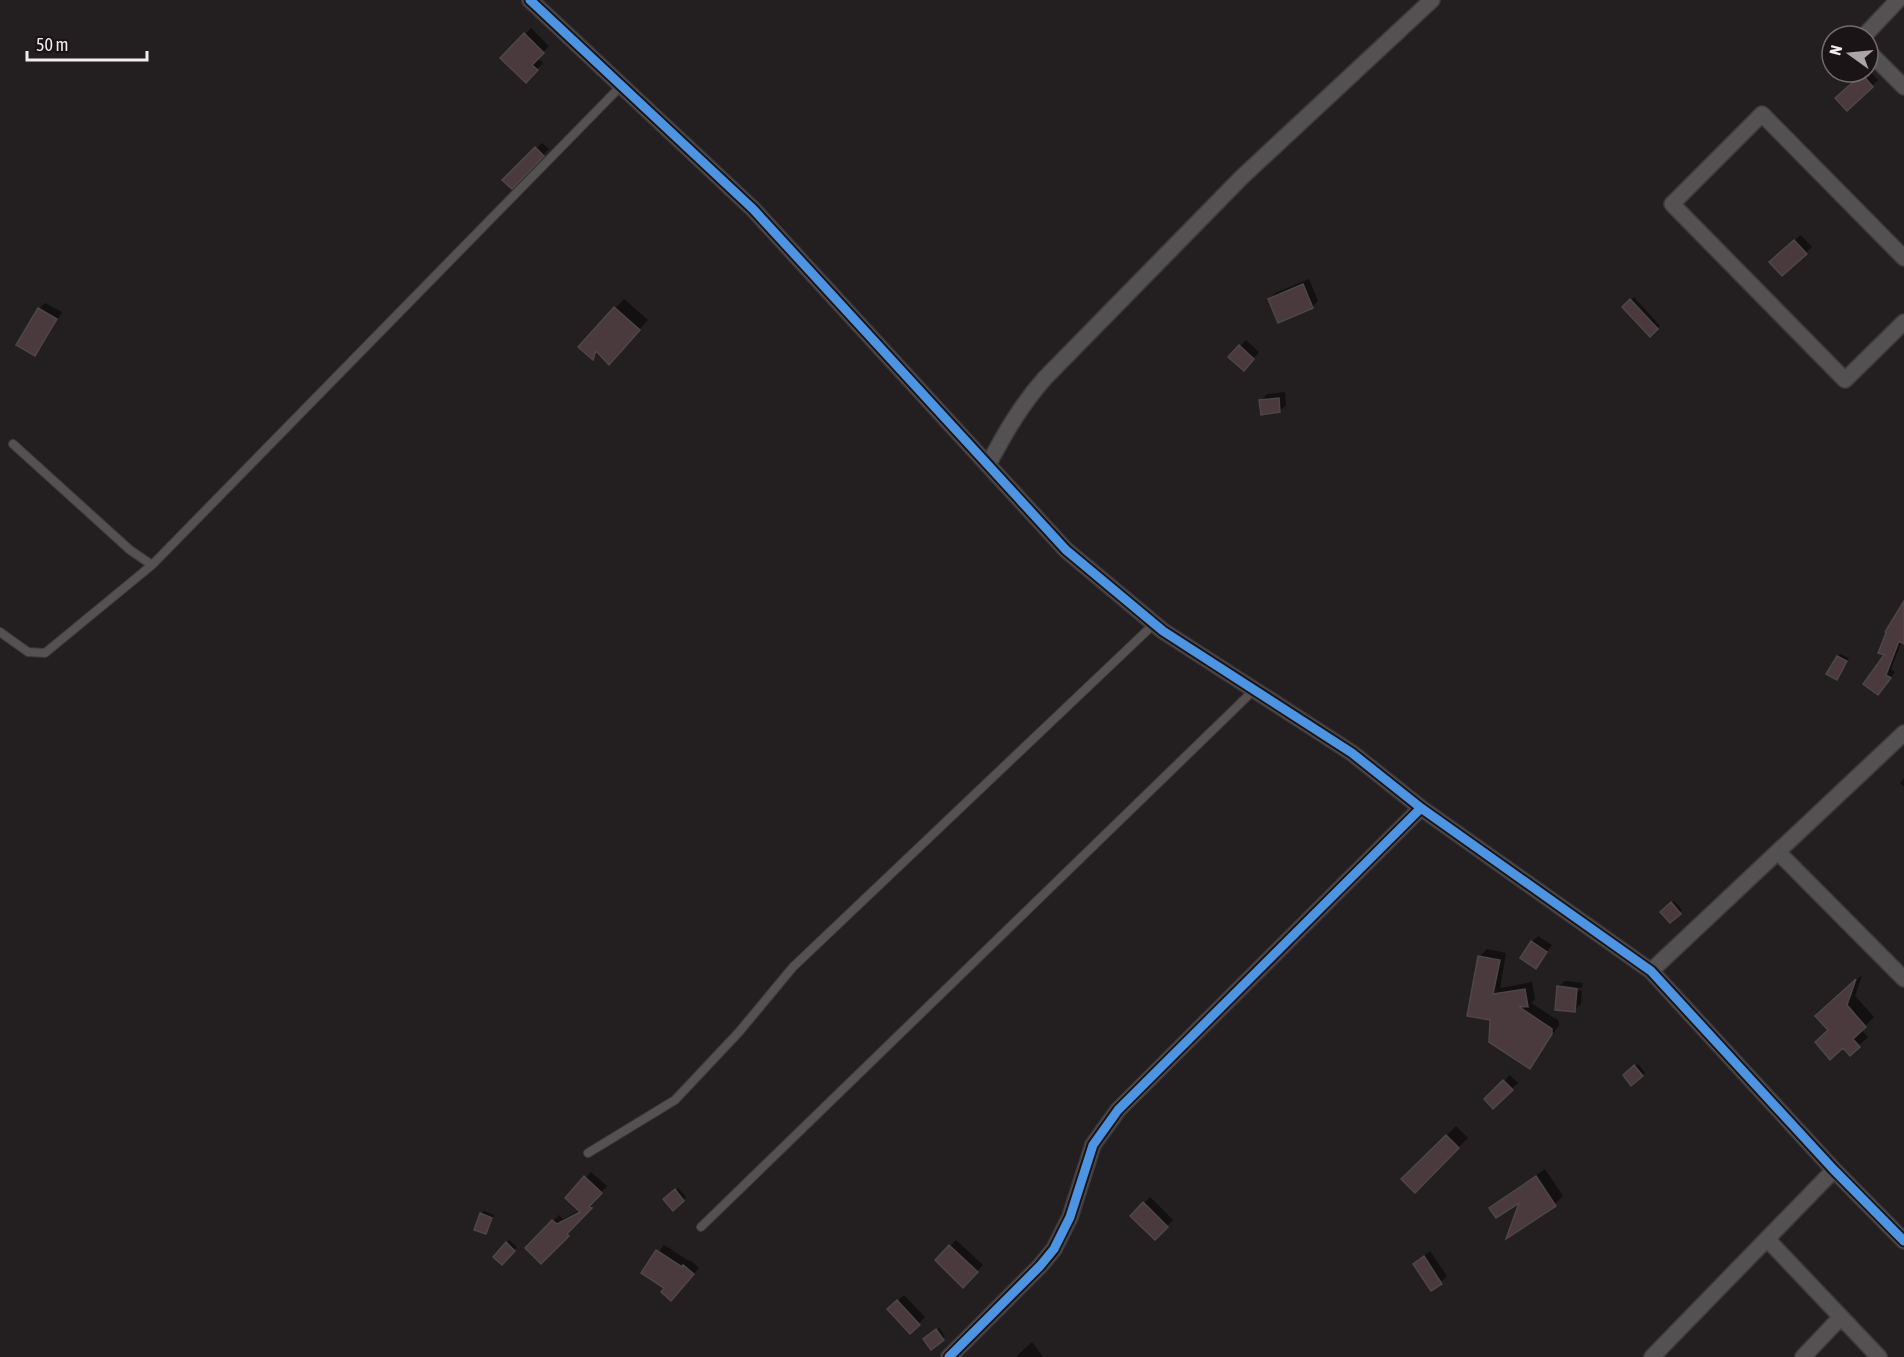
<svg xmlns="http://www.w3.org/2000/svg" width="1904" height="1357" font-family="'Asap Condensed',sans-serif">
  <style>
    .shadow { fill: #0007 }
    .building { fill: #4b3a3d; stroke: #4c4749; stroke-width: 1.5 }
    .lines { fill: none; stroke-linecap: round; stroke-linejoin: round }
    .service-casing { stroke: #3e393c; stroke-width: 10 }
    .minor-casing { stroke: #3e393c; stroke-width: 18 }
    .service { stroke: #545152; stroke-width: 8 }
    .minor { stroke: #545152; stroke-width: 15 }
    .cycleway-casing { stroke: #1b1417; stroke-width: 13 }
    .cycleway { stroke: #4d94e3; stroke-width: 9 }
  </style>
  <rect width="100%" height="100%" fill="#231e20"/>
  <!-- shadow -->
  <path class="shadow" d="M 531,28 L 549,46 L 537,58 L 543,63 L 526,81 L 502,58 Z
    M 1868,69 L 1878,80 L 1847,109 L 1837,98 L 1865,72 L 1868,72 Z
    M 542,143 L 549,149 L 512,187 L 504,180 Z
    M 1801,235 L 1812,247 L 1782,274 L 1777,256 Z
    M 1309,279 L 1318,301 L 1312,307 L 1269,300 L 1275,293 Z
    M 1634,297 L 1660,326 L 1650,335 L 1624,307 Z
    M 624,299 L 648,320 L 618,354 L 599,352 L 593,358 L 580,347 Z
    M 45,303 L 62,312 L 41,348 L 35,354 L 39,309 Z
    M 1246,340 L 1259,352 L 1244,369 L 1230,357 Z
    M 1285,392 L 1286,405 L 1280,411 L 1261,401 L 1267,394 Z
    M 1904,604 L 1904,643 L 1902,641 L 1891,669 L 1895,672 L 1878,693 L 1887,654 Z
    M 1840,654 L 1849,658 L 1837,679 L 1838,656 Z
    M 1904,778 L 1904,787 L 1900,783 Z
    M 1674,901 L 1682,910 L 1670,921 L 1662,912 Z
    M 1538,936 L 1552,945 L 1535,967 L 1532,942 Z
    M 1487,949 L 1506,953 L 1500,988 L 1532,982 L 1535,999 L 1531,1003 L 1559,1021 L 1559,1025 L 1536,1059 L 1529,1067 L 1492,1019 L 1480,956 Z
    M 1862,975 L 1855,996 L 1874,1017 L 1861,1030 L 1868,1037 L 1850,1053 L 1830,1030 L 1826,1007 Z
    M 1565,981 L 1583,983 L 1582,988 L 1562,985 L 1562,989 L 1582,991 L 1581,1004 L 1574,1010 L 1559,987 Z
    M 1638,1064 L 1645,1073 L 1642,1075 L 1627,1072 Z
    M 1510,1075 L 1518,1083 L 1493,1106 L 1486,1099 Z
    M 1456,1126 L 1468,1138 L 1415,1190 L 1403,1179 Z
    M 1545,1169 L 1563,1196 L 1555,1204 L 1522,1199 L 1491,1208 L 1500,1200 Z
    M 591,1172 L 607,1186 L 594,1200 L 596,1201 L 572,1228 L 573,1229 L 541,1262 L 527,1248 L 559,1215 L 563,1219 L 580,1210 L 567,1197 Z
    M 678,1188 L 686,1197 L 673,1209 L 665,1199 Z
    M 1150,1197 L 1173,1220 L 1155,1238 L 1132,1216 Z
    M 484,1211 L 494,1215 L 486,1233 L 481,1214 Z
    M 509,1240 L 517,1247 L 502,1263 L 495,1256 Z
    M 956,1240 L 983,1265 L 963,1286 L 937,1260 Z
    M 664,1245 L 689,1261 L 690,1260 L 699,1268 L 677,1293 L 644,1272 Z
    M 1430,1251 L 1447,1276 L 1441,1282 L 1415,1264 Z
    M 904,1295 L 925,1317 L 910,1332 L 889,1309 Z
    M 939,1328 L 945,1336 L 943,1338 L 927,1337 Z
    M 1032,1342 L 1043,1357 L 1016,1357 L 1019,1354 Z"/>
  <!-- building -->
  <path class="building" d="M 524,33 L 544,53 L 532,65 L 538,70 L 526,83 L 500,58 Z
    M 1862,74 L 1873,87 L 1847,111 L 1835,98 Z
    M 535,147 L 544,156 L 512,189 L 502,180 Z
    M 1794,240 L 1807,254 L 1782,276 L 1769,262 Z
    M 1303,284 L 1313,308 L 1278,323 L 1268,299 Z
    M 1630,299 L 1658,329 L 1650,337 L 1622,307 Z
    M 614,307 L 640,330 L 609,365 L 596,351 L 593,360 L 578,347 Z
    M 38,308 L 57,319 L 35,356 L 16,345 Z
    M 1239,345 L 1254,359 L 1244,371 L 1228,357 Z
    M 1279,398 L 1280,412 L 1261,415 L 1259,400 Z
    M 1904,601 L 1904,644 L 1899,641 L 1886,675 L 1891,678 L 1878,695 L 1863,684 L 1884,655 L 1878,653 L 1886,633 L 1885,632 Z
    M 1837,656 L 1847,661 L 1837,680 L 1826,674 Z
    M 1671,902 L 1681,914 L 1670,923 L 1660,912 Z
    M 1531,941 L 1547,952 L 1536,969 L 1520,958 Z
    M 1478,956 L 1500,960 L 1493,994 L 1525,989 L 1528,1007 L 1518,1006 L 1552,1029 L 1552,1034 L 1530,1069 L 1489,1042 L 1490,1020 L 1467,1016 Z
    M 1856,979 L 1847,1005 L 1866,1027 L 1853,1039 L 1860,1047 L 1850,1056 L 1843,1048 L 1830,1060 L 1815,1042 L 1828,1030 L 1815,1016 Z
    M 1557,986 L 1577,989 L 1575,1012 L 1555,1010 Z
    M 1634,1065 L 1643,1076 L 1631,1086 L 1623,1075 Z
    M 1503,1080 L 1513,1090 L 1493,1109 L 1484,1099 Z
    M 1446,1135 L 1459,1148 L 1415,1193 L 1401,1179 Z
    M 584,1176 L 602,1193 L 589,1207 L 592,1208 L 567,1234 L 569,1236 L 541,1264 L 525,1248 L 552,1220 L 557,1224 L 580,1212 L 565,1198 Z
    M 1536,1176 L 1556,1206 L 1506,1239 L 1519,1203 L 1496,1218 L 1489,1208 Z
    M 675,1189 L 684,1201 L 673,1211 L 663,1199 Z
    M 1143,1202 L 1168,1227 L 1155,1240 L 1130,1216 Z
    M 480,1213 L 492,1218 L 486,1234 L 474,1230 Z
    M 506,1242 L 515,1251 L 502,1265 L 493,1257 Z
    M 949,1245 L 978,1272 L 963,1288 L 935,1260 Z
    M 656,1250 L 682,1267 L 683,1265 L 694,1274 L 671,1301 L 661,1292 L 664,1288 L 641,1273 Z
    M 1424,1256 L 1442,1284 L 1431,1291 L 1413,1264 Z
    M 897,1300 L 920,1325 L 910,1334 L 887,1309 Z
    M 936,1329 L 944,1340 L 931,1350 L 923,1339 Z"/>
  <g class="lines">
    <!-- service casing -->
    <g class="service-casing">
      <path id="service" d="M 13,444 L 130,550 L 152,565 L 622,85
        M 0,632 L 28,652 L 45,653 L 152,565
        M 588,1153 L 675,1100 L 739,1032 L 793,967 L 1154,624
        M 701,1227 L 1254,690"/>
    </g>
    <!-- minor casing -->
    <g class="minor-casing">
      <path id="minor" d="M 530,0 L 753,209 L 1066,550 L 1163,631 L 1352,753 L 1421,808 L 1651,971 L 1834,1170 L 1904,1241
        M 1864,36 L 1898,0
        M 1868,51 L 1904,87
        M 1904,258 L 1762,114 L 1672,204 L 1845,380 L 1904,322
        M 988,465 C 1005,433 1021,405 1045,378 L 1242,177 L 1432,0
        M 1778,852 L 1904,979
        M 1651,971 L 1904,733
        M 1767,1239 L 1879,1357
        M 949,1357 L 1040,1266 L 1054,1249 L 1070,1217 L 1093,1145 L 1118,1110 L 1421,808
        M 1652,1357 L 1834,1170
        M 1803,1357 L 1841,1317"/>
    </g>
    <!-- service -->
    <use href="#service" class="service"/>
    <!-- minor -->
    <use href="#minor" class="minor"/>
    <!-- cycleway casing -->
    <g class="cycleway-casing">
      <path id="cycleway" d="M 530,0 L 753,209 L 1066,550 L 1163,631 L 1352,753 L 1421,808 L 1651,971 L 1834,1170 L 1904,1241
        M 949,1357 L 1040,1266 L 1054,1249 L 1070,1217 L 1093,1145 L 1118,1110 L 1421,808"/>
    </g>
    <!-- cycleway -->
    <use href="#cycleway" class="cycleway"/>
  </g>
  <!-- north arrow -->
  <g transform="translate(1850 54) rotate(285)"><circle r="28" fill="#1b1417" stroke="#716b6e" stroke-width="1.5"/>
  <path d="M0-4.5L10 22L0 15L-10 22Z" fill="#aaa5a7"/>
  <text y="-9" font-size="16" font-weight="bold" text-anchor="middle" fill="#f3edf0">N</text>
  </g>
  <!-- scale -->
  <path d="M27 51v9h120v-9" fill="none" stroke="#f3edf0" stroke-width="3"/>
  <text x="36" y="51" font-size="18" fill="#f3edf0" stroke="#1b1417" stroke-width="4.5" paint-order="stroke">50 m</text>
</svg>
